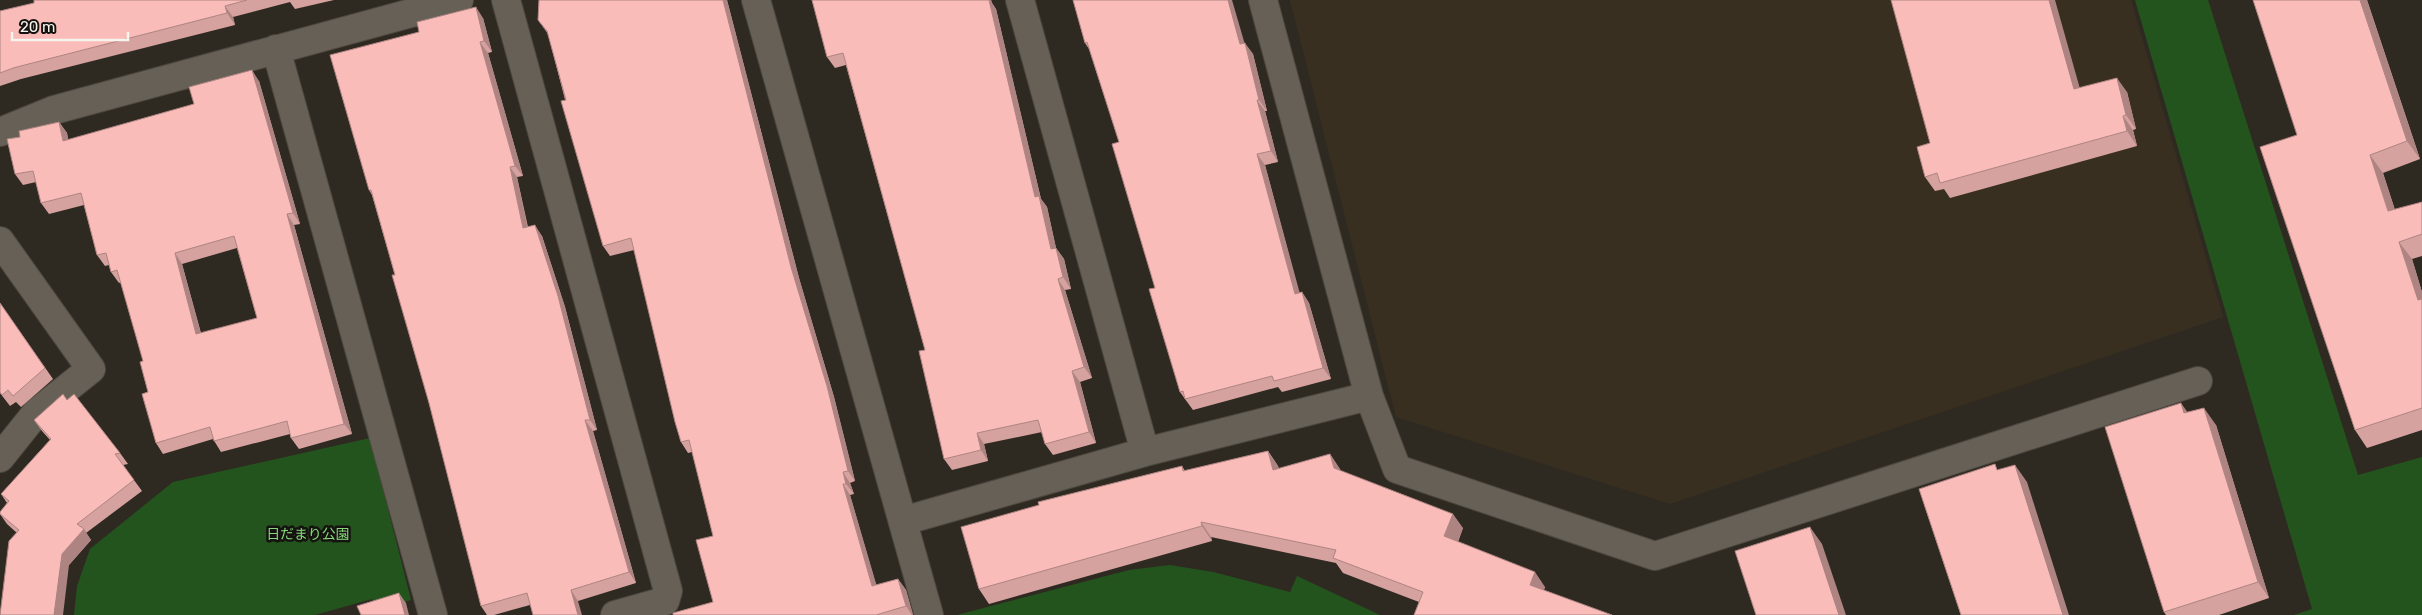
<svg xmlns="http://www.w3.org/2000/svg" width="2422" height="615" font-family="Rubik,'Noto Sans JP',sans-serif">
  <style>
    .built { fill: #382f20 }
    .green { fill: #24541e }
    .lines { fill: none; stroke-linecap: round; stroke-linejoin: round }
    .minor-casing { stroke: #4d4840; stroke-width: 30 }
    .minor { stroke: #666056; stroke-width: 28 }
    .wall { fill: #d6a29f; fill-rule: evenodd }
    .shaded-wall { fill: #ae8482 }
    .building { fill: #f9bcb9; stroke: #ae8482; fill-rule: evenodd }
    .labels { text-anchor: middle; stroke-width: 5; stroke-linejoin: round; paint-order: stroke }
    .park-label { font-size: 14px; fill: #87d87c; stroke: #15130f }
  </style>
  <rect width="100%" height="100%" fill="#2f2a21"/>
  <!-- built -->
  <path class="built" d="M 1290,0 L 2131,0 L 2223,317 L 1670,504 L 1396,417 Z"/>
  <!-- green -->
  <path class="green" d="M 2135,0 L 2208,0 L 2358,475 L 2422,457 L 2422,615 L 2294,615 L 2312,609 Z
    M 370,438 L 411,600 L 376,611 L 372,599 L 315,615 L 74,615 L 77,586 L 90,549 L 173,482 Z
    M 1170,565 L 1213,572 L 1290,592 L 1297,576 L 1380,615 L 957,615 L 1129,570 Z"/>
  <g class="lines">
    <!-- minor casing -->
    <g class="minor-casing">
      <path id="minor" d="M 506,0 L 668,591 L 665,601 L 615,615
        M 756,0 L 929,615
        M 1020,0 L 1145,452
        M 276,49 L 433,615
        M 0,132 L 54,110 L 459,0
        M 0,241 L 91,369 L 36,413 L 0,458
        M 1369,396 L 1397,469 L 1655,556 L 2198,381
        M 903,521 L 1145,452 L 1369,396 L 1263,0"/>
    </g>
    <!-- minor -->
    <use href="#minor" class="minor"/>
  </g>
  <!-- wall -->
  <path class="wall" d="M 34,0 L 334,0 L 295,9 L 290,2 L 233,17 L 235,25 L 21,79 L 0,86 L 0,11 L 34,3 Z
    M 539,0 L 727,0 L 799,278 L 834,397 L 855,481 L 850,483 L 854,494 L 850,495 L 876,585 L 898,579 L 906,590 L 913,615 L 673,615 L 713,602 L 713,536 L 692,452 L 688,453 L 681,442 L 634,250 L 610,256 L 603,246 L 548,34 L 538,20 Z
    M 812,0 L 991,0 L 992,3 L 996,9 L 1041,199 L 1047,207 L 1056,248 L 1064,259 L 1071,289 L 1065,290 L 1092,378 L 1080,382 L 1096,443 L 1053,455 L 1045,444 L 1042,432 L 984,444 L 988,461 L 952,470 L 944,459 L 925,350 L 846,65 L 835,68 L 827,57 Z
    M 1073,0 L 1244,43 L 1253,54 L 1267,111 L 1265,111 L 1278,162 L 1265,165 L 1299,293 L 1302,292 L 1309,303 L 1331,379 L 1282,392 L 1278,387 L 1193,410 L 1185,399 L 1180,392 L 1119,142 L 1089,49 L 1085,43 Z
    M 2367,0 L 2420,159 L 2383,173 L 2395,210 L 2422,202 L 2422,256 L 2412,259 L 2422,292 L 2422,430 L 2367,448 L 2355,430 L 2297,135 Z
    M 483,18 L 492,52 L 488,53 L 523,176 L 517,177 L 528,227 L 542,236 L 565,307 L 597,430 L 593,431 L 636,583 L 578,601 L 530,605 L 494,615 L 487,615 L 481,606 L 429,403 L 395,275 L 372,195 L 369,190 Z
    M 259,81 L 300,224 L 294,225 L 352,434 L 299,449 L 291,438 L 290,434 L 221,452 L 213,439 L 163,454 L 156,443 L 143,361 L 121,282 L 119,283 L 111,272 L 109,265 L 105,266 L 97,255 L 84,205 L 49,214 L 41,203 L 36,182 L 23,185 L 15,174 L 20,137 L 59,122 L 67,133 L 68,140 L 194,104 ZM 237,248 L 257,318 L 201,333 L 182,264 Z
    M 2080,88 L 2127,92 L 2136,129 L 2133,130 L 2137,146 L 1950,198 L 1944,189 L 1935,191 L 1925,177 Z
    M 0,303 L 53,379 L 21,407 L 16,402 L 10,406 L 0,393 Z
    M 67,400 L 120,453 L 128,464 L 123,465 L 142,491 L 86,533 L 91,540 L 69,565 L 17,533 L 7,524 L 0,514 L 0,512 L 7,503 L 1,494 L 50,440 L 42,431 L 34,420 Z
    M 2188,412 L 2216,425 L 2269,598 L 2219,615 L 2166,615 L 2164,612 Z
    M 1268,451 L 1278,466 L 1279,469 L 1330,454 L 1341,471 L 1463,528 L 1458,542 L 1545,587 L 1544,590 L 1419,602 L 1343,573 L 1336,563 L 1211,537 L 1212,541 L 989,604 L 979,589 L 1182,466 L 1185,471 Z"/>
  <!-- shaded-wall -->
  <path class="shaded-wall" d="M 723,0 L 727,0 L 799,278 L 834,397 L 855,481 L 848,471 L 791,267 Z
    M 987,0 L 991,0 L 992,3 L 996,9 L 1041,199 L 1047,207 L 1056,248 L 1064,259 L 1071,289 L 1063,277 L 1051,249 L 1035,197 Z
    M 1228,0 L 1232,0 L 1248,55 L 1240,44 Z
    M 2049,0 L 2055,0 L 2084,103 L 2074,89 Z
    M 2360,0 L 2367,0 L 2420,159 L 2407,141 Z
    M 225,6 L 233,17 L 235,25 L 227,13 Z
    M 476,7 L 483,18 L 492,52 L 484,41 Z
    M 480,42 L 488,53 L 523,176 L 515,166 Z
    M 1245,43 L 1253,54 L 1267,111 L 1259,100 Z
    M 252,70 L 259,81 L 300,224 L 293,213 Z
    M 2117,78 L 2127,92 L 2136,129 L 2126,115 Z
    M 1257,100 L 1265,111 L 1278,162 L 1271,151 Z
    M 2123,116 L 2133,130 L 2137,146 L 2127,131 Z
    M 59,122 L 67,133 L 71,152 L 63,141 Z
    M 1257,154 L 1265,165 L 1303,305 L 1295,294 Z
    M 2370,155 L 2383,173 L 2401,229 L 2388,211 Z
    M 510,167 L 517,177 L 530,239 L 523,228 Z
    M 287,214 L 294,225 L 352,434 L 344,424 Z
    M 535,225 L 542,236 L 565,307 L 597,430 L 590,420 Z
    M 2399,242 L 2412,259 L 2422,292 L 2422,306 L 2418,300 Z
    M 175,253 L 182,264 L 204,345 L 196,334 Z
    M 1058,279 L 1065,290 L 1092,378 L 1084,367 Z
    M 1302,292 L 1309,303 L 1331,379 L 1323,368 Z
    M 1072,371 L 1080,382 L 1096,443 L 1089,432 Z
    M 2181,403 L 2193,420 L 2184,413 Z
    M 2204,408 L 2216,425 L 2269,598 L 2258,582 Z
    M 585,420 L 593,431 L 636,583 L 629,572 Z
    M 977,433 L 984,444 L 988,461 L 981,450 Z
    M 1268,451 L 1278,466 L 1283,485 L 1273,470 Z
    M 1330,454 L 1340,469 L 1344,483 L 1334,468 Z
    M 2015,465 L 2027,482 L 2069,615 L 2063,615 Z
    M 843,472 L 850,483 L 854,494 L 846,484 Z
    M 843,484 L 850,495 L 880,597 L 872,586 Z
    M 1453,514 L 1463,528 L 1454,551 L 1444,536 Z
    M 1201,522 L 1211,537 L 1212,541 L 1202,526 Z
    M 1810,527 L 1822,544 L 1846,615 L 1839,615 Z
    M 84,529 L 91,540 L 69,565 L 63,615 L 54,615 L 62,554 Z
    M 1535,572 L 1545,587 L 1540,599 L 1530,585 Z
    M 898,579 L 906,590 L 913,615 L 912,615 L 906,606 Z
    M 571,590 L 578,601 L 582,615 L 578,615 Z
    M 399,593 L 406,603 L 409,615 L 405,615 Z"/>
  <!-- building -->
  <path class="building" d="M 34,0 L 247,0 L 225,6 L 227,13 L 13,68 L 0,73 L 0,11 L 34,3 Z
    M 539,0 L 723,0 L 791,267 L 827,386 L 848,471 L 843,472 L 846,484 L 843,484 L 872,586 L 898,579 L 906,606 L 876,615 L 673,615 L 673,613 L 713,602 L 696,540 L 713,536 L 689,440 L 681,442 L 675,422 L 631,238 L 603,246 L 561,101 L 566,100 L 547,31 L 538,20 Z
    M 812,0 L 989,0 L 1035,197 L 1039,196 L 1051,249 L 1056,248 L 1063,277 L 1058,279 L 1084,367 L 1072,371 L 1089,432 L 1045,444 L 1038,420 L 977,433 L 981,450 L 944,459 L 919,351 L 925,350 L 843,53 L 827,57 Z
    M 1073,0 L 1228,0 L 1240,44 L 1245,43 L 1259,100 L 1257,100 L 1271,151 L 1257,154 L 1295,294 L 1302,292 L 1323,368 L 1274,381 L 1272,376 L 1185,399 L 1183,391 L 1180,392 L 1149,289 L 1155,288 L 1112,144 L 1119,142 L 1087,42 L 1085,43 Z
    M 1891,0 L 2049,0 L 2074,89 L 2117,78 L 2126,115 L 2123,116 L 2127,131 L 1940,183 L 1937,173 L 1925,177 L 1917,147 L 1930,143 Z
    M 2253,0 L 2360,0 L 2407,141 L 2370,155 L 2388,211 L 2422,202 L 2422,234 L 2399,242 L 2418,300 L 2422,299 L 2422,408 L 2355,430 L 2260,147 L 2297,135 Z
    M 476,7 L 484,41 L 480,42 L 515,166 L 510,167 L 523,228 L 535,225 L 558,296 L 590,420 L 585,420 L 629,572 L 571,590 L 578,615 L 533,615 L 527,593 L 481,606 L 429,403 L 392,275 L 395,275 L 371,190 L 369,190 L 330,55 L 419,32 L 417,22 Z
    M 252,70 L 293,213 L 287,214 L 344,424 L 291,438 L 287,421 L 214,441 L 210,427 L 156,443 L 142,394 L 148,392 L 140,362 L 143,361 L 117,270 L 111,272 L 106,253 L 97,255 L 81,193 L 41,203 L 33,171 L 15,174 L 7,139 L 20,137 L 19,131 L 59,122 L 63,141 L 194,104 L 189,87 ZM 234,236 L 257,318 L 196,334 L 175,253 Z
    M 0,303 L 45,368 L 13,396 L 8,390 L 2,395 L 0,392 Z
    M 63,394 L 67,400 L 74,394 L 120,453 L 115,454 L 134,480 L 77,524 L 84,529 L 62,554 L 54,615 L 0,615 L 9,541 L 19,530 L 0,514 L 0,512 L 9,501 L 1,494 L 51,439 L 34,420 Z
    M 2181,403 L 2184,413 L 2204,408 L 2258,582 L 2164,612 L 2105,427 Z
    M 1268,451 L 1273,470 L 1330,454 L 1334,468 L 1453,514 L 1444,536 L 1535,572 L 1530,585 L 1612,615 L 1414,615 L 1423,592 L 1333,558 L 1336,550 L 1201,522 L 1202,526 L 979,589 L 961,527 L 1039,505 L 1038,502 L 1182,466 L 1183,471 Z
    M 1995,464 L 1997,470 L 2015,465 L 2063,615 L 1961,615 L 1919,489 Z
    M 1810,527 L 1839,615 L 1756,615 L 1735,551 Z
    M 399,593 L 405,615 L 361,615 L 357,606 Z"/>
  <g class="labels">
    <!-- park labels -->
    <g class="park-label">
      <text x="308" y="539">日だまり公園</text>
    </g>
  </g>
  <!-- scale -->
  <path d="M12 32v8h116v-8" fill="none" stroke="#f7f3ed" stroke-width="2.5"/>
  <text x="20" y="32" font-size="15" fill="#f7f3ed" stroke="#15130f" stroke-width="4" paint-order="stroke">20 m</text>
</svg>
